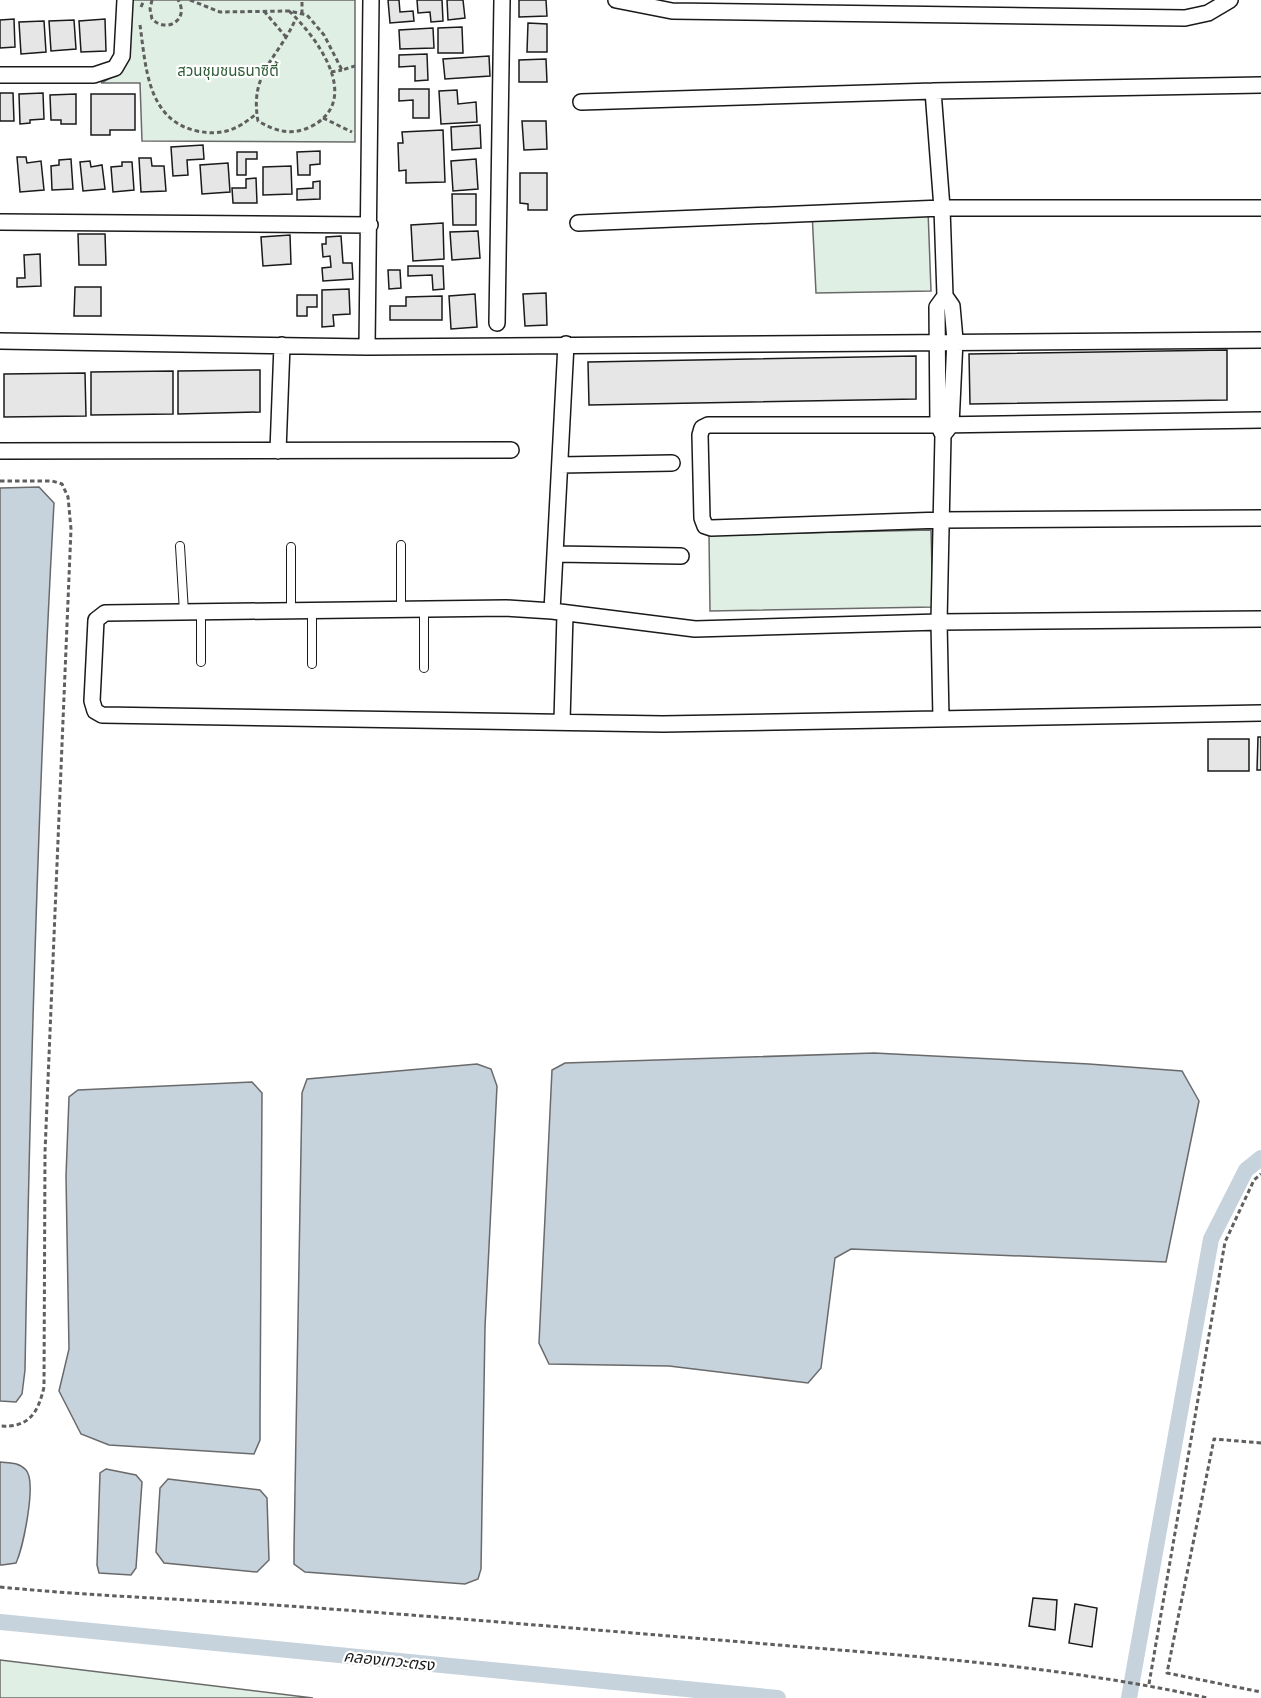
<svg xmlns="http://www.w3.org/2000/svg" width="1261" height="1698" font-family="'DejaVu Sans','Noto Sans Thai',sans-serif">
  <style>
    .green { fill: #e0efe3; stroke: #6a6a6a; stroke-width: 1.5 }
    .water { fill: #c6d2dc; stroke: #6a6a6a; stroke-width: 1.5 }
    .lines { fill: none; stroke-linecap: round; stroke-linejoin: round }
    .canal { stroke: #c6d2dc; stroke-width: 16 }
    .building { fill: #e6e6e6; stroke: #1a1a1a; stroke-width: 1.5 }
    .lane-casing { stroke: #1a1a1a; stroke-width: 10 }
    .street-casing { stroke: #1a1a1a; stroke-width: 18 }
    .path { stroke: #5f5f5f; stroke-width: 3; stroke-dasharray: 4.5 3; stroke-linecap: butt }
    .lane { stroke: #fff; stroke-width: 8 }
    .street { stroke: #fff; stroke-width: 15 }
    .labels { text-anchor: middle; stroke-width: 4.5; stroke-linejoin: round; paint-order: stroke }
    .park-label { font-size: 15px; fill: #2b5a34; stroke: #fff }
    .water-label { font-size: 16px; font-style: italic; fill: #1a1a1a; stroke: #fff }
  </style>
  <rect width="100%" height="100%" fill="#fff"/>
  <!-- green -->
  <path class="green" d="M 126,0 L 355,0 L 355,142 L 142,141 L 140,83 L 101,83 L 114,76 Z
    M 928,210 L 931,291 L 816,293 L 812,212 Z
    M 931,530 L 933,607 L 710,611 L 709,535 Z
    M 0,1660 L 313,1698 L 0,1698 Z"/>
  <!-- water -->
  <path class="water" d="M 39,487 L 54,503 C 38,792 30,1080 25,1370 L 22,1394 L 16,1402 L 0,1401 L 0,488 Z
    M 874,1053 L 1089,1064 L 1182,1071 L 1199,1101 L 1166,1262 L 851,1249 L 835,1258 L 821,1368 L 808,1383 L 669,1366 L 549,1364 L 539,1343 L 552,1070 L 565,1063 Z
    M 477,1064 L 491,1069 L 497,1086 L 485,1327 L 481,1569 L 478,1579 L 465,1584 L 305,1572 L 294,1564 L 294,1548 C 298,1396 298,1245 302,1093 L 307,1079 Z
    M 252,1082 L 262,1093 L 260,1417 L 260,1440 L 254,1454 L 109,1445 L 81,1434 L 59,1391 L 69,1349 L 66,1176 L 69,1097 L 78,1090 Z
    M 0,1462 C 10,1463 19,1462 26,1470 C 37,1482 23,1548 16,1563 L 2,1565 L 0,1565 Z
    M 106,1469 L 136,1475 L 142,1482 L 136,1568 L 131,1575 L 99,1573 L 97,1565 L 100,1473 Z
    M 168,1479 L 260,1490 L 267,1498 L 269,1560 L 257,1572 L 164,1563 L 156,1552 L 160,1488 Z"/>
  <g class="lines">
    <!-- canal -->
    <path class="canal" d="M 0,1622 L 778,1698
      M 1129,1698 L 1211,1239 L 1246,1170 L 1261,1158"/>
  </g>
  <!-- building -->
  <path class="building" d="M 388,0 L 399,0 L 400,12 L 413,11 L 414,21 L 390,23 Z
    M 417,0 L 442,0 L 443,21 L 431,22 L 430,12 L 418,13 Z
    M 447,0 L 463,0 L 465,18 L 448,20 Z
    M 519,0 L 546,0 L 547,16 L 519,17 Z
    M 14,19 L 15,47 L 0,48 L 0,20 Z
    M 105,19 L 106,51 L 81,52 L 79,21 Z
    M 74,20 L 76,49 L 51,51 L 49,21 Z
    M 44,21 L 46,52 L 21,54 L 19,22 Z
    M 528,23 L 547,24 L 547,52 L 527,52 Z
    M 462,27 L 463,53 L 438,53 L 438,28 Z
    M 433,28 L 434,48 L 400,49 L 399,30 Z
    M 427,54 L 428,80 L 415,81 L 415,66 L 399,67 L 399,55 Z
    M 489,56 L 490,76 L 445,79 L 443,59 Z
    M 546,59 L 547,82 L 519,82 L 519,60 Z
    M 399,89 L 429,89 L 429,118 L 413,118 L 413,100 L 399,101 Z
    M 457,90 L 458,104 L 476,102 L 477,122 L 441,124 L 439,91 Z
    M 0,93 L 13,93 L 14,121 L 0,121 Z
    M 43,93 L 44,119 L 30,120 L 30,123 L 20,124 L 19,94 Z
    M 76,94 L 76,124 L 61,124 L 61,120 L 51,120 L 50,95 Z
    M 91,94 L 135,94 L 135,130 L 110,130 L 110,135 L 91,135 Z
    M 522,121 L 546,121 L 547,149 L 524,150 Z
    M 480,125 L 481,148 L 452,150 L 451,127 Z
    M 443,130 L 445,182 L 406,183 L 406,170 L 399,171 L 398,143 L 403,143 L 402,132 Z
    M 203,145 L 204,159 L 187,160 L 188,175 L 173,176 L 171,147 Z
    M 320,151 L 320,164 L 310,165 L 310,175 L 298,175 L 297,152 Z
    M 237,152 L 257,152 L 257,159 L 246,159 L 246,175 L 237,175 Z
    M 17,157 L 26,157 L 27,163 L 41,161 L 44,190 L 20,192 Z
    M 139,158 L 151,158 L 152,166 L 164,166 L 166,191 L 141,192 Z
    M 71,159 L 73,189 L 52,190 L 51,166 L 59,165 L 59,160 Z
    M 476,159 L 478,189 L 453,191 L 451,161 Z
    M 90,161 L 91,167 L 102,165 L 105,189 L 83,191 L 80,162 Z
    M 122,162 L 132,162 L 134,190 L 113,192 L 111,167 L 122,166 Z
    M 228,163 L 230,192 L 202,194 L 200,165 Z
    M 291,166 L 292,194 L 263,195 L 263,167 Z
    M 520,173 L 547,173 L 547,210 L 528,210 L 528,204 L 520,203 Z
    M 256,178 L 257,203 L 233,203 L 232,188 L 246,188 L 246,179 Z
    M 320,181 L 320,199 L 297,200 L 297,189 L 313,188 L 313,182 Z
    M 452,194 L 476,194 L 476,225 L 453,225 Z
    M 443,223 L 444,259 L 413,261 L 411,225 Z
    M 478,231 L 480,258 L 452,260 L 450,232 Z
    M 78,234 L 105,234 L 106,265 L 79,265 Z
    M 290,235 L 291,264 L 263,266 L 261,237 Z
    M 341,236 L 343,263 L 352,263 L 353,279 L 323,281 L 322,268 L 331,267 L 330,256 L 323,257 L 322,244 L 326,244 L 326,237 Z
    M 40,254 L 41,286 L 17,287 L 17,278 L 25,278 L 24,255 Z
    M 408,266 L 443,266 L 444,289 L 433,290 L 432,275 L 408,276 Z
    M 388,270 L 400,270 L 401,288 L 389,289 Z
    M 75,287 L 101,287 L 101,316 L 74,316 Z
    M 349,289 L 350,314 L 333,315 L 334,326 L 322,327 L 322,290 Z
    M 546,293 L 547,325 L 525,326 L 523,294 Z
    M 475,294 L 477,327 L 451,329 L 449,296 Z
    M 297,295 L 317,295 L 317,307 L 307,307 L 307,316 L 297,316 Z
    M 442,296 L 442,320 L 390,320 L 390,306 L 406,306 L 406,297 Z
    M 1227,350 L 1227,400 L 970,404 L 969,354 Z
    M 916,356 L 916,399 L 589,405 L 588,362 Z
    M 260,370 L 260,412 L 178,414 L 178,371 Z
    M 173,371 L 173,414 L 91,415 L 91,372 Z
    M 85,373 L 86,416 L 4,417 L 4,374 Z
    M 1258,737 L 1261,737 L 1261,770 L 1257,770 Z
    M 1208,739 L 1249,739 L 1249,771 L 1208,771 Z
    M 1033,1598 L 1057,1600 L 1055,1630 L 1029,1626 Z
    M 1075,1604 L 1097,1608 L 1092,1647 L 1069,1643 Z"/>
  <g class="lines">
    <!-- lane casing -->
    <g class="lane-casing">
      <path id="lane" d="M 401,545 L 401,609
        M 180,546 L 184,612
        M 291,547 L 291,611
        M 424,609 L 424,668
        M 201,662 L 201,612
        M 312,664 L 312,610"/>
    </g>
    <!-- street casing -->
    <g class="street-casing">
      <path id="street" d="M 616,0 L 672,11 L 1185,18 L 1208,13 L 1230,0
        M 0,75 L 94,75 L 115,68 L 122,56 L 125,0
        M 933,91 L 942,208 L 945,296 L 952,306 L 955,340 L 951,425 L 943,435 L 938,425 L 937,307 L 945,296
        M 581,102 L 933,91 L 1261,85
        M 0,222 L 370,225
        M 578,223 L 942,208 L 1261,208
        M 497,323 L 502,0
        M 0,341 L 367,347 L 1261,340
        M 367,347 L 371,0
        M 1261,420 L 938,425 L 708,425 L 702,428 L 700,435 L 702,518 L 705,526 L 711,528 L 942,520 L 1261,518
        M 0,451 L 511,450
        M 278,451 L 282,345
        M 560,465 L 672,463
        M 555,554 L 681,556
        M 552,611 L 566,344
        M 1261,619 L 939,622 L 695,629 L 552,611 L 506,608 L 105,613 L 96,620 L 92,701 L 95,711 L 102,715 L 663,724 L 1261,713
        M 941,719 L 939,622 L 943,435
        M 562,721 L 565,614"/>
    </g>
    <!-- path -->
    <path class="path" d="M 152,0 L 150,9 L 152,19 C 167,34 190,19 178,0
      M 190,0 L 220,12 L 289,11 L 307,15 L 324,35 L 342,70 L 355,66
      M 141,7 L 144,0
      M 264,11 L 286,37
      M 289,11 C 317,37 364,101 310,127 C 291,136 275,131 258,121 C 249,72 279,58 296,18
      M 302,14 L 302,0
      M 140,25 C 146,67 147,120 197,131 C 222,136 237,130 256,114
      M 331,72 L 342,70
      M 323,118 L 352,132
      M 0,481 L 52,481 L 62,484 L 68,497 L 71,529 L 45,1152 L 44,1387 C 38,1413 29,1428 0,1426
      M 1261,1443 L 1214,1439 L 1167,1673 L 1261,1692
      M 0,1587 C 91,1596 183,1599 274,1605 C 434,1616 594,1630 755,1643 C 907,1656 1059,1665 1208,1698
      M 1149,1684 L 1225,1242 L 1254,1180 L 1261,1174"/>
    <!-- lane -->
    <use href="#lane" class="lane"/>
    <!-- street -->
    <use href="#street" class="street"/>
  </g>
  <g class="labels">
    <!-- park labels -->
    <g class="park-label">
      <text x="228" y="76">สวนชุมชนธนาซิตี้</text>
    </g>
    <!-- water labels -->
    <g class="water-label">
      <text transform="translate(389 1660) rotate(6)" y="6">คลองเทวะตรง</text>
    </g>
  </g>
</svg>
